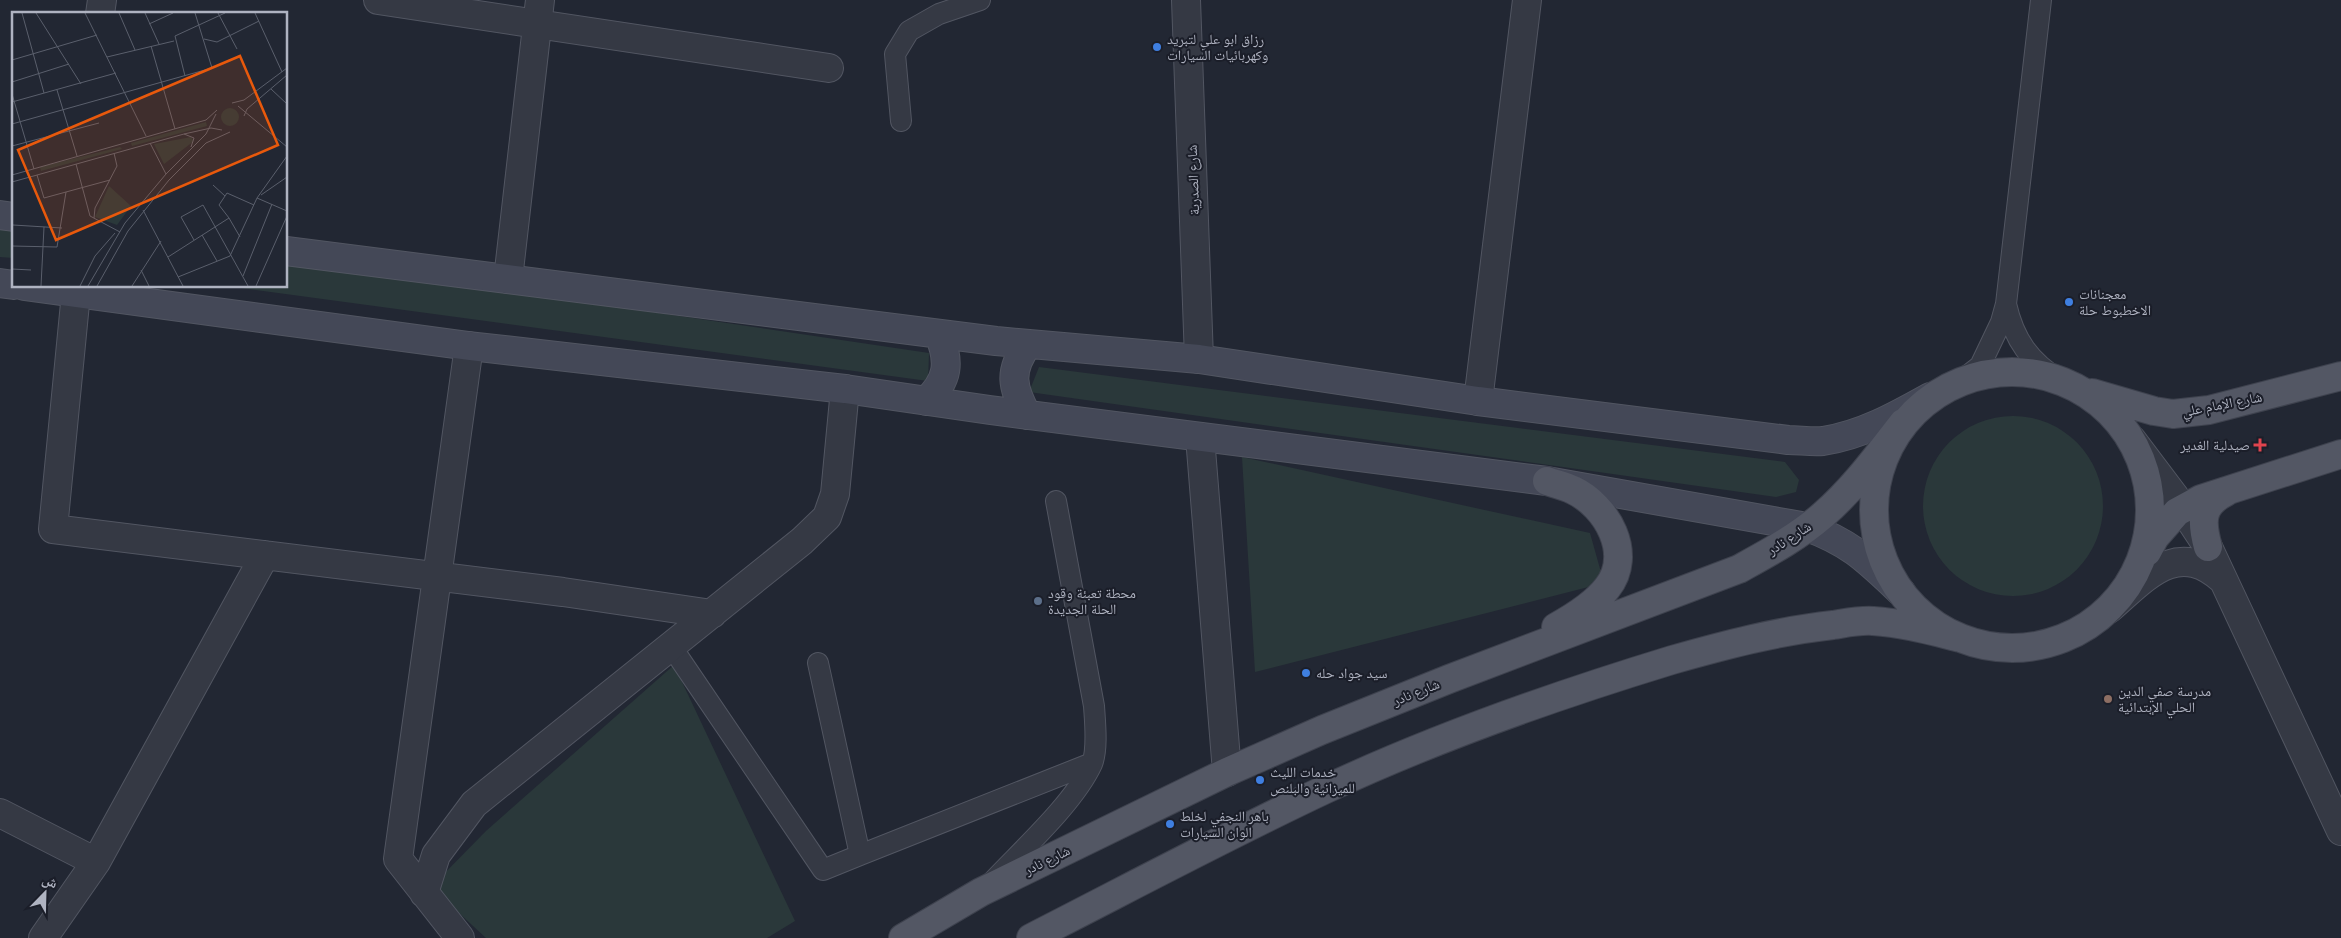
<svg xmlns="http://www.w3.org/2000/svg" width="2341" height="938" font-family="'Varela Round','Noto Naskh Arabic',sans-serif">
  <style>
    .green { fill: #2a383a }
    .lines { fill: none; stroke-linecap: round; stroke-linejoin: round }
    .lane-casing { stroke: #525662; stroke-width: 22 }
    .street-casing { stroke: #525662; stroke-width: 30 }
    .secondary-casing { stroke: #525662; stroke-width: 30 }
    .primary-casing { stroke: #3e424e; stroke-width: 30 }
    .lane { stroke: #353944; stroke-width: 20 }
    .street { stroke: #353944; stroke-width: 28 }
    .secondary { stroke: #444857; stroke-width: 28 }
    .primary { stroke: #535764; stroke-width: 28 }
    .shop-dot { fill: #3f7fe0; stroke: #1b1e29; stroke-width: 2 }
    .health-dot { fill: #e0444e; stroke: #1b1e29; stroke-width: 2 }
    .service-dot { fill: #5c6f8a; stroke: #1b1e29; stroke-width: 2 }
    .education-dot { fill: #8d6e63; stroke: #1b1e29; stroke-width: 2 }
    .labels { text-anchor: middle; stroke-width: 4; stroke-linejoin: round; paint-order: stroke }
    .poi-label { font-size: 14px; fill: #afb3c1; stroke: #1b1e29; text-anchor: start }
    .street-label { font-size: 14px; fill: #afb3c1; stroke: #1b1e29 }
    .inset-road { fill: none; stroke: #5a5f6c; stroke-width: 1 }
    .view { fill: #e8590c; fill-opacity: 0.15; stroke: #e8590c; stroke-width: 2.5 }
    .inset-edge { fill: none; stroke: #afb3c1; stroke-width: 2.5 }
  </style>
  <rect width="100%" height="100%" fill="#222733"/>
  <!-- green -->
  <path class="green" d="M 0,212 L 14,214 L 14,258 L 0,257 Z
    M 286,258 L 929,353 L 928,381 L 227,286 L 286,286 Z
    M 1039,367 L 1785,462 L 1799,480 L 1796,492 L 1776,497 L 1029,392 Z
    M1923 506a90 90 0 1 1 180 0a90 90 0 1 1-180 0Z
    M 1242,457 L 1590,533 L 1604,583 L 1255,672 Z
    M 674,665 L 795,921 L 767,938 L 486,938 L 431,887 L 486,831 Z"/>
  <g class="lines">
    <!-- lane casing -->
    <g class="lane-casing">
      <path id="lane" d="M 901,121 L 895,54 L 909,31 L 939,14 L 980,0
        M 2006,304 C 2014,340 2030,362 2061,381
        M 1962,380 L 1980,366 L 2001,322 L 2006,304 L 2041,0
        M 671,646 L 823,870 L 860,855
        M 818,663 L 860,855 L 1092,763
        M 992,882 C 1022,850 1074,803 1092,764 C 1098,749 1095,722 1094,706 L 1056,501"/>
    </g>
    <!-- street casing -->
    <g class="street-casing">
      <path id="street" d="M 378,0 L 829,68
        M 1186,0 L 1199,359
        M 100,14 L 102,0
        M 508,279 L 540,0
        M 76,293 L 53,529 L 563,592 L 712,614
        M 1478,401 L 1527,0
        M 1200,437 L 1227,772
        M 2132,440 L 2175,497 L 2208,547 L 2341,831
        M 2109,609 C 2145,578 2177,538 2223,580
        M 0,813 L 96,862
        M 424,893 L 436,855 L 474,804 L 802,541 L 827,517 L 835,494 L 845,389
        M 43,938 L 96,862 L 265,555
        M 460,938 L 398,859 L 469,346"/>
    </g>
    <!-- secondary casing -->
    <g class="secondary-casing">
      <path id="secondary" d="M 0,215 L 14,217
        M 286,251 L 996,341 L 1199,359 L 1478,401 L 1788,440 C 1799,440 1812,442 1823,441 C 1862,435 1896,416 1930,397
        M 0,283 L 14,285
        M 24,286 L 469,346 L 845,389 L 990,410 L 1547,481 L 1807,527 C 1851,543 1867,560 1901,592
        M 926,401 C 949,380 950,362 939,334
        M 1027,415 C 1012,388 1008,371 1028,344"/>
    </g>
    <!-- primary casing -->
    <g class="primary-casing">
      <path id="primary" d="M1874 510a138 138 0 1 1 276 0a138 138 0 1 1-276 0Z
        M 2092,393 L 2154,411 L 2173,414 L 2209,410 L 2341,376
        M 1547,481 C 1555,484 1565,486 1573,490 C 1607,506 1634,554 1607,588 C 1594,605 1574,617 1556,627
        M 2208,547 C 2201,522 2200,505 2226,492
        M 2147,552 L 2155,537 L 2177,512 L 2201,499 L 2341,454
        M 903,938 L 981,892 L 1227,772 L 1322,730 L 1449,679 L 1739,569 C 1768,553 1798,537 1823,515 C 1854,488 1878,455 1903,423
        M 1031,938 C 1129,888 1226,836 1326,789 C 1437,737 1554,696 1672,660 C 1725,645 1778,631 1833,625 C 1846,623 1860,620 1873,621 C 1903,623 1932,631 1961,638"/>
    </g>
    <!-- lane -->
    <use href="#lane" class="lane"/>
    <!-- street -->
    <use href="#street" class="street"/>
    <!-- secondary -->
    <use href="#secondary" class="secondary"/>
    <!-- primary -->
    <use href="#primary" class="primary"/>
  </g>
  <!-- markers -->
  <g class="shop-dot">
    <circle cx="1157" cy="47" r="5"/>
    <circle cx="2069" cy="302" r="5"/>
    <circle cx="1306" cy="673" r="5"/>
    <circle cx="1260" cy="780" r="5"/>
    <circle cx="1170" cy="824" r="5"/>
  </g>
  <path class="health-dot" d="M2257.5 437.5h5v5h5v5h-5v5h-5v-5h-5v-5h5z"/>
  <circle class="service-dot" cx="1038" cy="601" r="5"/>
  <circle class="education-dot" cx="2108" cy="699" r="5"/>
  <g class="labels">
    <!-- poi labels -->
    <g class="poi-label">
      <text x="1167" y="44">رزاق ابو علي لتبريد<tspan x="1167" dy="16">وكهربائيات السيارات</tspan></text>
      <text x="2079" y="299">معجنانات<tspan x="2079" dy="16">الاخطبوط حلة</tspan></text>
      <text x="2250" y="450" text-anchor="end">صيدلية الغدير</text>
      <text x="1048" y="598">محطة تعبئة وقود<tspan x="1048" dy="16">الحلة الجديدة</tspan></text>
      <text x="1316" y="678">سيد جواد حله</text>
      <text x="2118" y="696">مدرسة صفي الدين<tspan x="2118" dy="16">الحلي الإبتدائية</tspan></text>
      <text x="1270" y="777">خدمات الليث<tspan x="1270" dy="16">للميزانية والبلنص</tspan></text>
      <text x="1180" y="821">باهر النجفي لخلط<tspan x="1180" dy="16">الوان السيارات</tspan></text>
    </g>
    <!-- street labels -->
    <g class="street-label">
      <text transform="translate(1193 180) rotate(-92)" y="5">شارع الصدرية</text>
      <text transform="translate(2222 404) rotate(-11)" y="5">شارع الإمام علي</text>
      <text transform="translate(1789 538) rotate(-33)" y="5">شارع نادر</text>
      <text transform="translate(1416 692) rotate(-22)" y="5">شارع نادر</text>
      <text transform="translate(1047 860) rotate(-26)" y="5">شارع نادر</text>
    </g>
  </g>
  <!-- overview -->
  <g transform="translate(12 12)">
    <rect width="275" height="275" fill="#222733"/>
    <path d="M209 105a9 9 0 1 1 18 0a9 9 0 1 1-18 0ZM 194,110 L 195,114 L 120,134 L 119,131 ZM 179,125 L 182,129 L 152,152 L 142,132 ZM 108,135 L 110,137 L 29,159 L 28,155 ZM 97,174 L 119,194 L 105,213 L 83,205 Z" fill="#2a383a"/>
    <path class="inset-road" d="M 10,1 L 32,81M 24,1 L 69,72M 73,1 L 134,124M 107,1 L 123,38M 133,1 L 147,32M 206,1 L 225,37M 243,1 L 270,60M 137,12 L 161,1M 192,27 L 205,30 L 247,9M 139,34 L 163,117M 95,45 L 162,29M 0,48 L 85,23M 173,64 L 163,24 L 213,1M 0,70 L 57,52M 259,77 L 275,92M 45,78 L 65,144M 0,82 L 22,157M 0,90 L 104,61M 220,91 L 232,88 L 275,56M 226,94 L 275,135M 232,104 L 235,97 L 275,63M 0,112 L 200,56 L 183,1M 172,122 L 182,126 L 179,135M 138,131 L 154,162M 0,134 L 87,111M 64,152 L 78,204 L 108,220M 0,163 L 194,108 L 205,98M 25,163 L 32,186 L 98,168M 0,170 L 172,122 L 199,116 L 210,118M 201,173 L 213,184M 249,183 L 275,165M 245,186 L 275,199M 131,198 L 171,274M 0,204 L 0,235M 82,206 L 83,196 L 105,154 L 102,141M 217,206 L 228,225M 1,213 L 50,216M 190,223 L 205,249M 182,228 L 169,205 L 191,193 L 236,274M 0,234 L 45,235 L 54,180M 156,245 L 217,206 L 207,193 L 215,181 L 242,193M 0,257 L 19,258M 129,258 L 137,274M 231,264 L 260,192M 166,265 L 218,244 L 245,186 L 275,144M 29,274 L 32,215M 68,274 L 83,244 L 103,221M 76,274 L 113,211 L 154,162 L 194,122 L 204,102M 85,274 L 116,219 L 157,168 L 194,131 L 218,120M 120,274 L 149,229M 244,274 L 275,204"/>
    <path class="view" d="M 228,44 L 266,133 L 44,228 L 6,138 Z"/>
    <rect width="275" height="275" class="inset-edge"/>
  </g>
  <!-- north arrow -->
  <g transform="translate(45 893) rotate(23)" stroke="#1b1e29" stroke-width="4" paint-order="stroke">
  <path d="M0-4L9 19L0 12L-9 19Z" fill="#afb3c1"/>
  <text y="-8" font-size="14" font-weight="bold" text-anchor="middle" fill="#afb3c1">ش</text>
  </g>
</svg>
